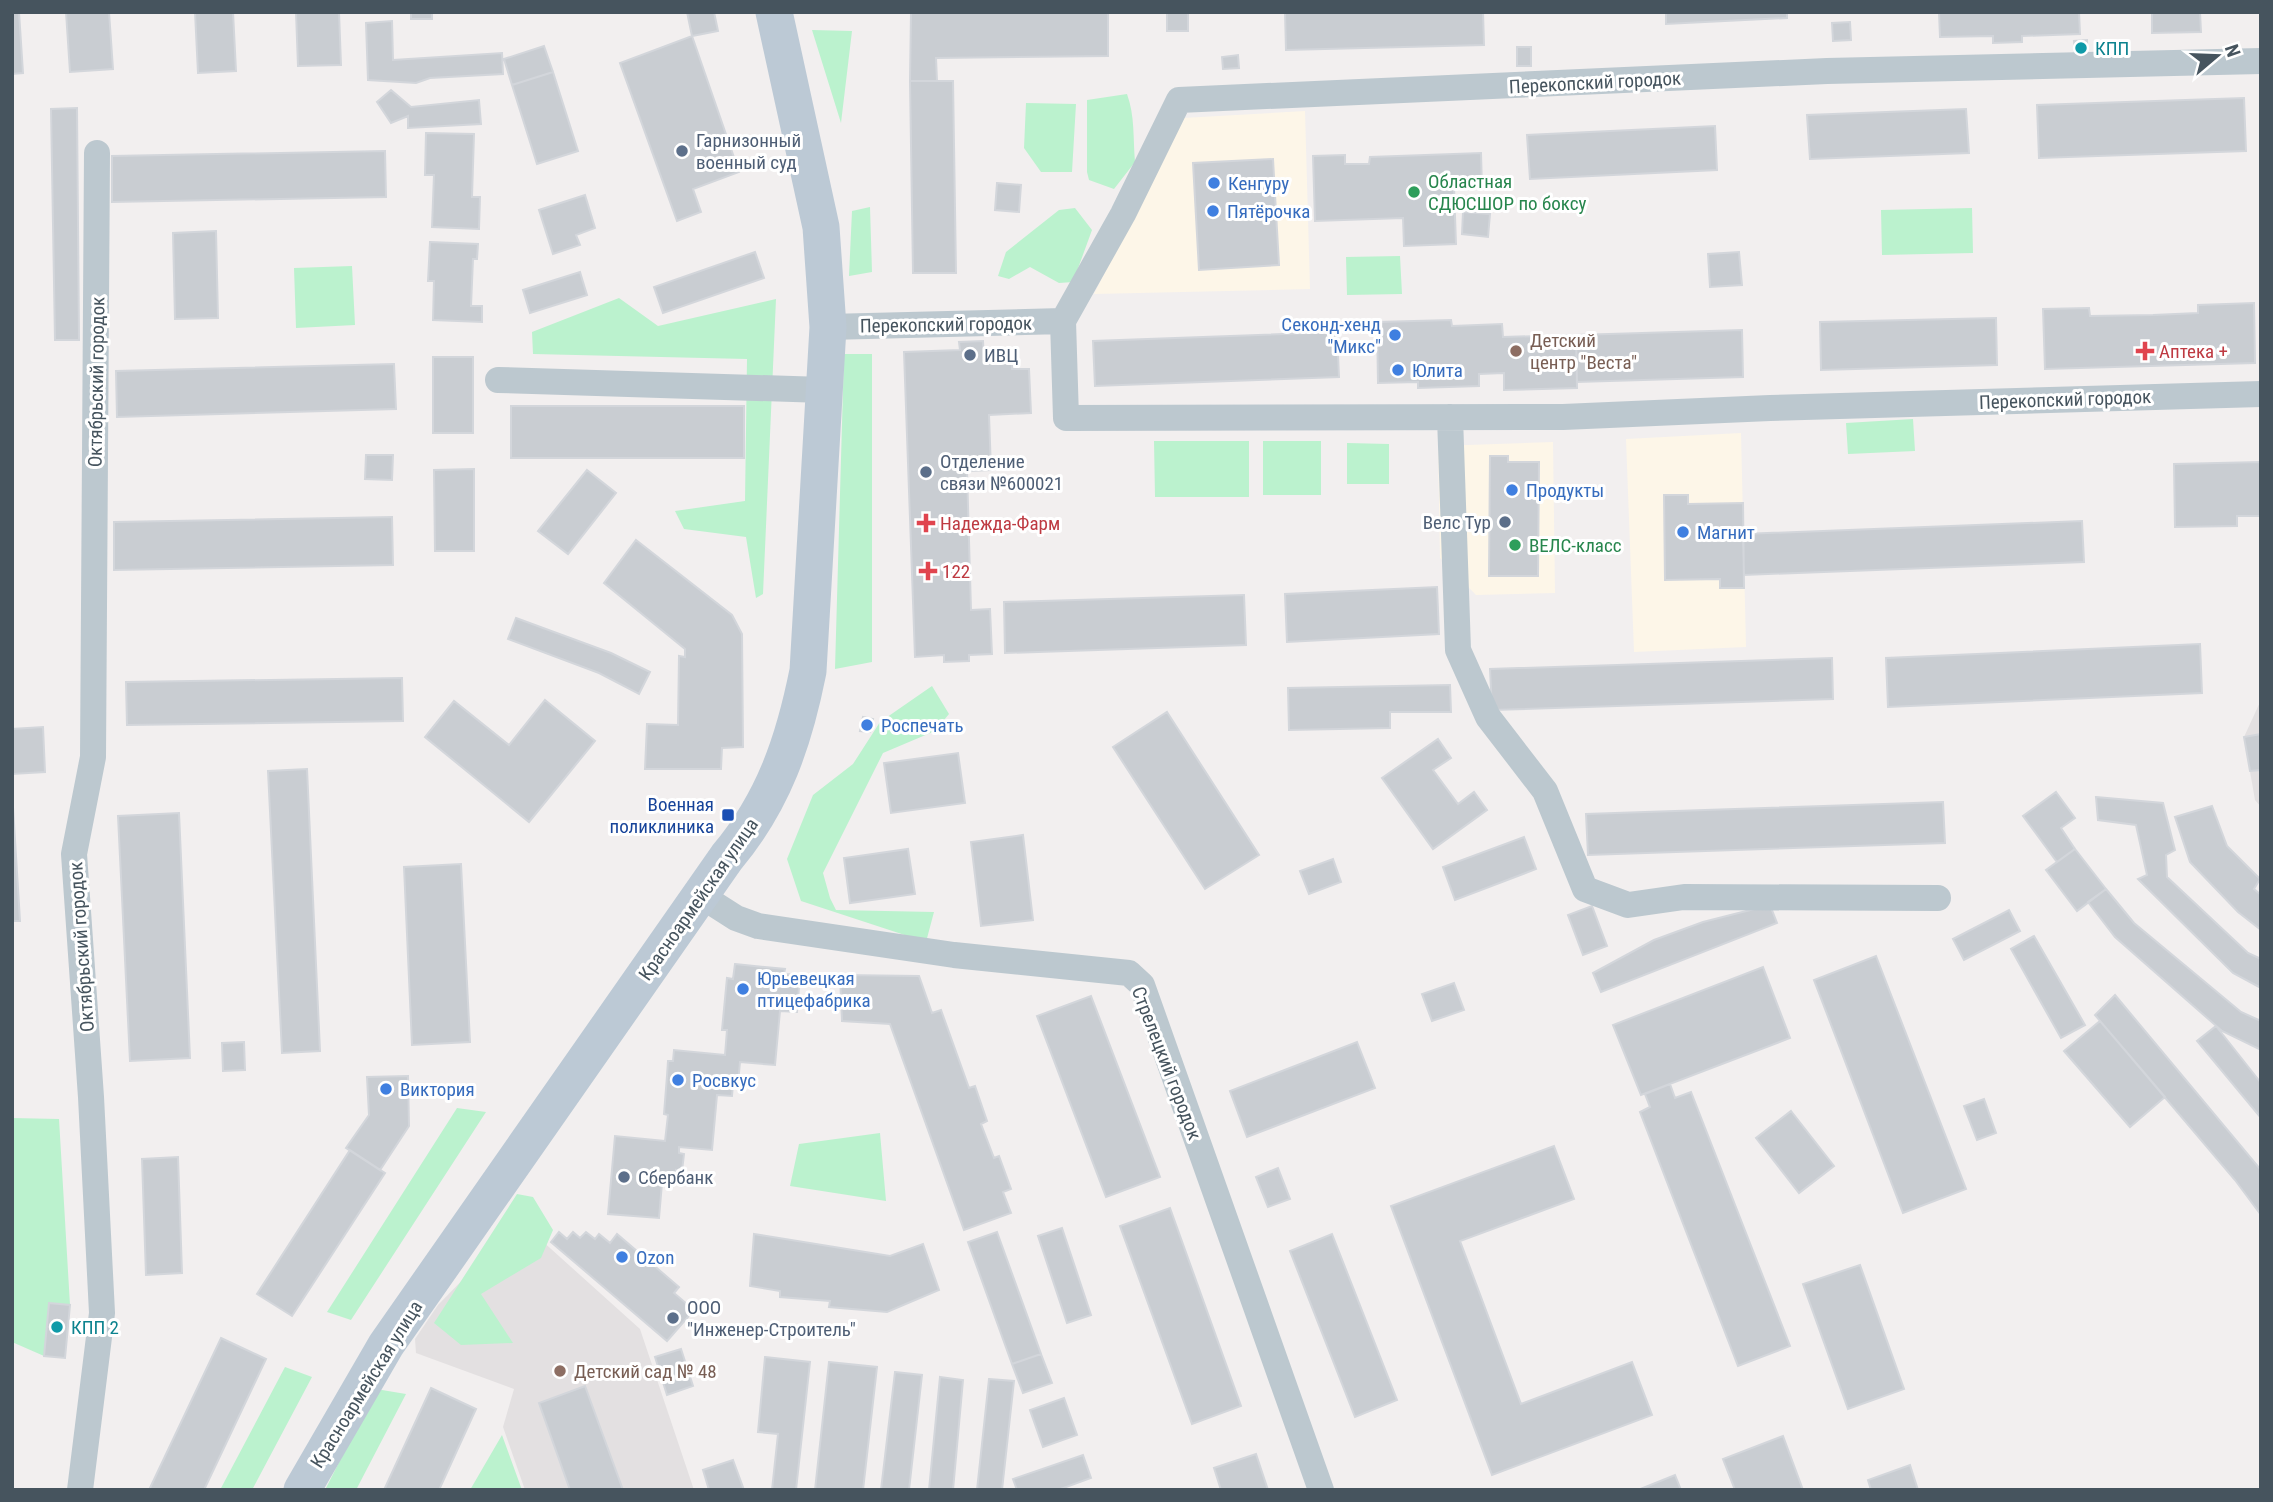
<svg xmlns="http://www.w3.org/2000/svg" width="2273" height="1502" font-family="'Roboto Condensed',sans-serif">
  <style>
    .commercial { fill: #fdf6e8 }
    .education { fill: #e3e0e1 }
    .green { fill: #bbf2ce }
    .building { fill: #c9cdd2; stroke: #d3d6db; stroke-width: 2 }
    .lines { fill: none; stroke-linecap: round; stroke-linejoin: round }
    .street { stroke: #bcc8cf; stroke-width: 26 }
    .secondary { stroke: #bcc9d5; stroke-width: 37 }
    .culture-dot { fill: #0f9aa8; stroke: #fff; stroke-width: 2.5 }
    .service-dot { fill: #5c6f8a; stroke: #fff; stroke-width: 2.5 }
    .shop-dot { fill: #3f7fe0; stroke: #fff; stroke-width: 2.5 }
    .leisure-dot { fill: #2e9e5b; stroke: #fff; stroke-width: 2.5 }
    .education-dot { fill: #8d6e63; stroke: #fff; stroke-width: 2.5 }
    .health-dot { fill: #e0444e; stroke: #fff; stroke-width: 2.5 }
    .transit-dot { fill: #1a4fb4; stroke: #fff; stroke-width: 2.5 }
    .labels { text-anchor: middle; stroke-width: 6; stroke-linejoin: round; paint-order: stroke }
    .culture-label { font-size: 19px; fill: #0d838f; stroke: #fff; text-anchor: start }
    .street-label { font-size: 19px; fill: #46545e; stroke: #fff }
    .service-label { font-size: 19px; fill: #4e5e75; stroke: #fff; text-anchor: start }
    .leisure-label { font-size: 19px; fill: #27864d; stroke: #fff; text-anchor: start }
    .shop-label { font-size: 19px; fill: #366cbe; stroke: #fff; text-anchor: start }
    .education-label { font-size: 19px; fill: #785e54; stroke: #fff; text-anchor: start }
    .health-label { font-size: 19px; fill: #be3a42; stroke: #fff; text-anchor: start }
    .transit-label { font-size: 19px; fill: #164399; stroke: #fff; text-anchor: end }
  </style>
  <rect width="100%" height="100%" fill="#f2efef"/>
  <!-- commercial -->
  <path class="commercial" d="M 1305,111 L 1310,289 L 1094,294 L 1183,118 Z
    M 1741,433 L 1746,647 L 1634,652 L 1626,439 Z
    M 1553,442 L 1555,593 L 1476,595 L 1440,558 L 1438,446 Z"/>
  <!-- education -->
  <path class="education" d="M 2261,700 L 2261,807 L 2255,800 L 2244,737 Z
    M 520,1221 L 640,1329 L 694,1490 L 525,1490 L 503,1427 L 514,1389 L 416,1353 L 415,1339 L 438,1305 Z"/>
  <!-- green -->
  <path class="green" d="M 812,30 L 852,31 L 841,123 Z
    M 1127,94 C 1135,116 1133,138 1135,162 L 1114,189 L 1089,180 L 1087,172 L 1087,100 Z
    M 1026,103 L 1076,104 L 1072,172 L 1041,172 L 1024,148 Z
    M 870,207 L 872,272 L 849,276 L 852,211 Z
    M 1075,208 L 1092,230 L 1073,282 L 1059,283 L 1030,267 L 1009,279 L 998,276 L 1006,252 L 1059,210 Z
    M 1972,208 L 1973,253 L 1882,255 L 1881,210 Z
    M 1400,256 L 1402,294 L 1347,295 L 1346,257 Z
    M 352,266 L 355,325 L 296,328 L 294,268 Z
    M 619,298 L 658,326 L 776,299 L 763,594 L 756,598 L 746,537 L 684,529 L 675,511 L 745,501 L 747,359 L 533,354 L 532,332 Z
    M 844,354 L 872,354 L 872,662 L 835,669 Z
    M 1913,419 L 1915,451 L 1848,454 L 1846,423 Z
    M 1154,441 L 1249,441 L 1249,497 L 1155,497 Z
    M 1263,441 L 1321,441 L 1321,495 L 1263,495 Z
    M 1347,443 L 1389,444 L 1389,484 L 1347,484 Z
    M 932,686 L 949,714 L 935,731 L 883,753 L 823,873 L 830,898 L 836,910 L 934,912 L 926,942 L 801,901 L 787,859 L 813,795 L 853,764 L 880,722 Z
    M 457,1108 L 486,1112 L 351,1320 L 327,1312 Z
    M 12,1118 L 59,1119 L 70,1305 L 49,1303 L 44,1356 L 12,1342 Z
    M 880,1133 L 886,1201 L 790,1186 L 799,1144 Z
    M 517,1194 L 533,1197 L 553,1230 L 541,1258 L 481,1294 L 513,1343 L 461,1345 L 434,1323 Z
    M 285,1367 L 312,1377 L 252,1490 L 220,1490 Z
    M 376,1389 L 406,1394 L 356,1490 L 325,1490 Z
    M 502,1435 L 522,1490 L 470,1490 Z"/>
  <!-- building -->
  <path class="building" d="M 12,12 L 19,12 L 23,73 L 12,74 Z
    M 66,12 L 109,12 L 113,69 L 70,72 Z
    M 195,12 L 233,12 L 236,71 L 198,73 Z
    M 296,12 L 339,12 L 341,65 L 298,66 Z
    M 411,12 L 432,12 L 432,19 L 411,19 Z
    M 687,12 L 714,12 L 718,31 L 692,36 Z
    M 911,12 L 1108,12 L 1108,56 L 936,58 L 937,81 L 910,81 Z
    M 1167,12 L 1188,12 L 1188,31 L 1167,31 Z
    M 1285,12 L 1483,12 L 1484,45 L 1286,50 Z
    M 1666,12 L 1787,12 L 1787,18 L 1666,24 Z
    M 1939,12 L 2079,12 L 2080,34 L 2022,36 L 2022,42 L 1993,43 L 1993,36 L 1940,37 Z
    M 2152,12 L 2200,12 L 2201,32 L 2152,33 Z
    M 392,21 L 393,60 L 502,53 L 503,74 L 430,78 L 416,83 L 368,80 L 366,23 Z
    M 1850,22 L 1851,40 L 1833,41 L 1832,23 Z
    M 692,36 L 739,172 L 693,189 L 701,212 L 677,221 L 620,63 Z
    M 2087,40 L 2087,54 L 2075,55 L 2074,41 Z
    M 544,46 L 553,72 L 512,85 L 504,59 Z
    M 1517,47 L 1531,47 L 1531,66 L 1517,66 Z
    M 1238,55 L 1239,68 L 1223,69 L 1222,57 Z
    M 553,72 L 578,151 L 537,164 L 512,85 Z
    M 910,81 L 953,81 L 956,273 L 913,273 Z
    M 391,90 L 411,107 L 479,100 L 481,124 L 408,128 L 408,116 L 391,123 L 377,102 Z
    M 2244,98 L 2246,151 L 2039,158 L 2037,105 Z
    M 77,108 L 79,340 L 55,340 L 51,109 Z
    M 1966,109 L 1969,153 L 1810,159 L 1807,115 Z
    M 1715,126 L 1717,170 L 1530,179 L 1527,135 Z
    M 426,133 L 474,134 L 472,197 L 480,197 L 479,229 L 432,227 L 434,175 L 425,175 Z
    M 385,151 L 386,197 L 112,202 L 112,156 Z
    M 1481,153 L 1482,188 L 1454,188 L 1456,244 L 1404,246 L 1403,218 L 1315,221 L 1313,156 L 1345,155 L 1345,164 L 1369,164 L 1370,157 Z
    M 1273,159 L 1279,265 L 1199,270 L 1193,163 Z
    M 997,183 L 1021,185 L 1019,212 L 995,210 Z
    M 585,195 L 595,228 L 576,235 L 580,245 L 553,254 L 539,210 Z
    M 1463,212 L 1490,214 L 1488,237 L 1462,234 Z
    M 216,231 L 218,318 L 175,319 L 173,233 Z
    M 430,242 L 478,244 L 477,259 L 473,259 L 471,306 L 482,306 L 482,322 L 433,320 L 434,281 L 428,281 Z
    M 755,252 L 764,278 L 663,313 L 654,287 Z
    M 1739,252 L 1742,285 L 1710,287 L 1708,254 Z
    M 580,272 L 587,295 L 530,313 L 523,290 Z
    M 2254,303 L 2255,363 L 2045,369 L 2043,309 L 2089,308 L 2090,316 L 2153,315 L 2198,313 L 2198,305 Z
    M 1996,318 L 1997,365 L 1821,370 L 1820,322 Z
    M 1451,320 L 1452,326 L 1502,324 L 1503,337 L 1576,335 L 1577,388 L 1504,390 L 1504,373 L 1479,374 L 1479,386 L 1418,388 L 1418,382 L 1378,383 L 1377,322 Z
    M 1742,330 L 1743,377 L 1577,382 L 1576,335 Z
    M 1337,332 L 1339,377 L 1095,386 L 1093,341 Z
    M 983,341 L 984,361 L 1012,360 L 1012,369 L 1029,369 L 1031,413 L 989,415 L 991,470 L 967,471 L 971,610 L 990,609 L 992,654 L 969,655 L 969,661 L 944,662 L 944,655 L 915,657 L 904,352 L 960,350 L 959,342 Z
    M 433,357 L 473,357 L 473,433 L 433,433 Z
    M 394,364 L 396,409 L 117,417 L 116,371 Z
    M 511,406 L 744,406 L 744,458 L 511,458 Z
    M 366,455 L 393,455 L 392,480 L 365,479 Z
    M 1490,456 L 1508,456 L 1508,462 L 1539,462 L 1538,576 L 1489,576 Z
    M 2261,462 L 2261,516 L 2237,516 L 2237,526 L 2175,527 L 2174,464 Z
    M 474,469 L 474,551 L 435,551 L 434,470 Z
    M 587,470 L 616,493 L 568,554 L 538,531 Z
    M 1664,495 L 1688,495 L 1688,504 L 1743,503 L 1744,588 L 1720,588 L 1720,579 L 1665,580 Z
    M 392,517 L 393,565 L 114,570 L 114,522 Z
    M 2082,521 L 2084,562 L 1744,575 L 1743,534 Z
    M 636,540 L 732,615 L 742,634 L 743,747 L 722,748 L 721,769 L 645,769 L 647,724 L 678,725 L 679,656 L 685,657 L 685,649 L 604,583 Z
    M 1437,587 L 1439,634 L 1287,642 L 1285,594 Z
    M 1244,595 L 1246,645 L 1005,653 L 1004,602 Z
    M 516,618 L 611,653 L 650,672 L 639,694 L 599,673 L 508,639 Z
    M 2200,644 L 2202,693 L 1888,707 L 1886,658 Z
    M 1832,658 L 1833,699 L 1492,710 L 1490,669 Z
    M 402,678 L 403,721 L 127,725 L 126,682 Z
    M 1450,685 L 1451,712 L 1390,712 L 1390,728 L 1289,730 L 1288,688 Z
    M 545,700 L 595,741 L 529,822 L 425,737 L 454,701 L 509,745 Z
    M 1167,712 L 1259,855 L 1205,889 L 1113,747 Z
    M 863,717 L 873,719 L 870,732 L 860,731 Z
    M 43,727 L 45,772 L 12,774 L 12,729 Z
    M 2261,734 L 2261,770 L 2250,771 L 2244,737 Z
    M 1438,739 L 1451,758 L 1433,770 L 1458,804 L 1474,792 L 1487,810 L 1433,849 L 1382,778 Z
    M 958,753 L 965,803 L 891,813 L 884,763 Z
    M 307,769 L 320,1051 L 282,1053 L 268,771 Z
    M 12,791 L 20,921 L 12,921 Z
    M 2056,792 L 2075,818 L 2061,828 L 2075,849 L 2057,862 L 2023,816 Z
    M 2096,797 L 2163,803 L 2175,850 L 2166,855 L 2167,877 L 2248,953 L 2261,959 L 2261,988 L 2233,973 L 2138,879 L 2147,875 L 2136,825 L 2098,820 Z
    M 1943,802 L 1945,843 L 1588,855 L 1586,814 Z
    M 2212,806 L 2227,846 L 2260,879 L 2254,889 L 2261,895 L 2261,930 L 2238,912 L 2190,862 L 2175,817 Z
    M 179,813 L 190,1058 L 130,1061 L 118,816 Z
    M 1023,835 L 1033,920 L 981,926 L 971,842 Z
    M 1524,837 L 1536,869 L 1455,900 L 1443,867 Z
    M 908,849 L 915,894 L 850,903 L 844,858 Z
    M 2075,849 L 2106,889 L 2077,911 L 2046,870 Z
    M 1333,859 L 1341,882 L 1309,894 L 1300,871 Z
    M 461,864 L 470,1042 L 412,1045 L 404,867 Z
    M 2106,889 L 2134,923 L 2241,1012 L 2261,1021 L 2261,1050 L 2222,1031 L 2115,937 L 2088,902 Z
    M 1770,905 L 1777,923 L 1601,992 L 1593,973 L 1654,940 L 1703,922 Z
    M 1592,906 L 1607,946 L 1583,955 L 1568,915 Z
    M 2009,910 L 2020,931 L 1964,960 L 1953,939 Z
    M 2034,936 L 2085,1025 L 2061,1038 L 2011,949 Z
    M 1876,956 L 1966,1189 L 1903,1213 L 1814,980 Z
    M 735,964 L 785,969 L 784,974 L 800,975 L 797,1012 L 780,1011 L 775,1065 L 740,1062 L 738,1084 L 733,1084 L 732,1096 L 717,1095 L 712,1150 L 679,1147 L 679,1153 L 684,1154 L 682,1171 L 676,1170 L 675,1184 L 662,1183 L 659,1218 L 608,1214 L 615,1136 L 665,1141 L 668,1115 L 664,1114 L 667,1076 L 668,1061 L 673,1061 L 674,1050 L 725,1055 L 727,1030 L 722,1030 L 727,978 L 733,979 Z
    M 1763,967 L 1790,1038 L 1641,1095 L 1613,1025 Z
    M 840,975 L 919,976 L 932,1013 L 941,1010 L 969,1088 L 975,1086 L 987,1121 L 981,1124 L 994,1158 L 999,1156 L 1011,1189 L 1003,1192 L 1011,1213 L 964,1230 L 890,1024 L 842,1021 Z
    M 1454,983 L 1464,1010 L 1432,1021 L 1422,994 Z
    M 2115,995 L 2261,1170 L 2261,1215 L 2235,1180 L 2095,1015 Z
    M 1091,996 L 1160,1177 L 1106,1197 L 1037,1016 Z
    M 2100,1021 L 2165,1097 L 2130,1127 L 2064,1051 Z
    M 2216,1026 L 2261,1083 L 2261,1118 L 2197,1041 Z
    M 244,1042 L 245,1070 L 223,1071 L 222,1043 Z
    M 1357,1042 L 1375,1088 L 1247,1137 L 1230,1091 Z
    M 408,1076 L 409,1126 L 380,1170 L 346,1148 L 369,1115 L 367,1077 Z
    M 1670,1084 L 1675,1098 L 1691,1092 L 1790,1346 L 1738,1366 L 1640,1112 L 1650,1107 L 1645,1094 Z
    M 1984,1099 L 1996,1133 L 1977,1140 L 1964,1106 Z
    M 1791,1111 L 1834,1166 L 1799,1193 L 1756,1138 Z
    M 1554,1146 L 1574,1199 L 1460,1241 L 1521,1404 L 1632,1362 L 1652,1415 L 1492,1475 L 1391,1206 Z
    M 350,1150 L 385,1173 L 292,1316 L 257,1294 Z
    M 178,1157 L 182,1273 L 146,1275 L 142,1159 Z
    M 1278,1168 L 1290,1199 L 1268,1207 L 1256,1177 Z
    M 1170,1208 L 1241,1406 L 1192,1424 L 1120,1226 Z
    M 1062,1228 L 1091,1315 L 1067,1323 L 1038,1236 Z
    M 559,1232 L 567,1239 L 573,1232 L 580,1238 L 586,1232 L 595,1239 L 599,1234 L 610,1243 L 617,1234 L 679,1287 L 674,1293 L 694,1310 L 667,1341 L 551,1242 Z
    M 997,1232 L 1041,1354 L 1012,1364 L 968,1242 Z
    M 754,1234 L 890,1256 L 923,1244 L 939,1290 L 887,1312 L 829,1307 L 830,1301 L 780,1297 L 780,1291 L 750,1286 Z
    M 1332,1234 L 1397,1400 L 1355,1417 L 1290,1251 Z
    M 1860,1265 L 1904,1389 L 1848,1409 L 1803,1284 Z
    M 49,1303 L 70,1305 L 65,1358 L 44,1356 Z
    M 221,1338 L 266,1359 L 204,1490 L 149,1490 Z
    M 681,1349 L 693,1386 L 667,1395 L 655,1357 Z
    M 1041,1354 L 1052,1383 L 1023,1393 L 1012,1364 Z
    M 765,1357 L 810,1362 L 796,1490 L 772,1490 L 778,1434 L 758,1432 Z
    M 829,1362 L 877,1367 L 863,1490 L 815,1490 Z
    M 895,1372 L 922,1375 L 909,1490 L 881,1490 Z
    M 940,1377 L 963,1380 L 953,1490 L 929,1490 Z
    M 989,1379 L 1014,1381 L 1002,1490 L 977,1490 Z
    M 585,1386 L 623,1490 L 570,1490 L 539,1403 Z
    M 431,1388 L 476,1409 L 439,1490 L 384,1490 Z
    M 1064,1398 L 1077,1435 L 1043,1447 L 1030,1410 Z
    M 1783,1436 L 1803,1490 L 1735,1490 L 1723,1459 Z
    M 1256,1454 L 1268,1490 L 1221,1490 L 1214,1468 Z
    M 1083,1455 L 1091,1478 L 1058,1490 L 1017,1490 L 1013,1479 Z
    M 733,1460 L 744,1490 L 709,1490 L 703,1470 Z
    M 1910,1465 L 1918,1490 L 1871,1490 L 1868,1480 Z
    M 1675,1475 L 1681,1490 L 1638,1490 Z"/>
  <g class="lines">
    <!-- street -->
    <path class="street" d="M 1063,321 L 1066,418 L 1563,417 L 1770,408 L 2261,394
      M 828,327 L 1063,321 L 1123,214 L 1179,100 L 1827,71 L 2261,61
      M 498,380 L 824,390
      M 1450,417 L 1458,650 L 1488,717 L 1545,791 L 1585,889 L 1628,905 L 1684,897 L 1938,898
      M 700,895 L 736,918 L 758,926 L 954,955 L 1129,973 L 1142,985 L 1321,1490
      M 80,1490 L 102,1313 L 91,1097 L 74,854 L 93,757 L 97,153"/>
    <!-- secondary -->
    <path class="secondary" d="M 302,1490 L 386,1345 L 727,857 C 774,801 794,741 808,671 L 828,327 L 821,227 L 774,12"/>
  </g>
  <!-- markers -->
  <g class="culture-dot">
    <circle cx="2081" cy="48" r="7"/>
    <circle cx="57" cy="1327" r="7"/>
  </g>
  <g class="service-dot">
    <circle cx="682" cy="151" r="7"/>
    <circle cx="970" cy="355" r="7"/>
    <circle cx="926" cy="472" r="7"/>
    <circle cx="1505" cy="522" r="7"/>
    <circle cx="624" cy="1177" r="7"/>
    <circle cx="673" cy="1318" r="7"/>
  </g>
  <g class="shop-dot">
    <circle cx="1214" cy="183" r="7"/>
    <circle cx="1213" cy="211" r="7"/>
    <circle cx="1395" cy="335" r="7"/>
    <circle cx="1398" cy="370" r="7"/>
    <circle cx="1512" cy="490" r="7"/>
    <circle cx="1683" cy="532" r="7"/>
    <circle cx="867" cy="725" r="7"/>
    <circle cx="743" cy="989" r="7"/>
    <circle cx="678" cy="1080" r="7"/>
    <circle cx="386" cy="1089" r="7"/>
    <circle cx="622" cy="1257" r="7"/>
  </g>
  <g class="leisure-dot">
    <circle cx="1414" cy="192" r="7"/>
    <circle cx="1515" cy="545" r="7"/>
  </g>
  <g class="education-dot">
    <circle cx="1516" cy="351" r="7"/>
    <circle cx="560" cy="1371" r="7"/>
  </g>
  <g class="health-dot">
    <path d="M2141.5 340.5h7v7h7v7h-7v7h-7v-7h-7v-7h7z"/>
    <path d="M922.5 512.5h7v7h7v7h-7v7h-7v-7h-7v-7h7z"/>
    <path d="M924.5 560.5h7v7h7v7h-7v7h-7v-7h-7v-7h7z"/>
  </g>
  <rect class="transit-dot" x="721" y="808" width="14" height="14" rx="3.5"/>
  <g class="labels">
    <!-- culture labels -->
    <g class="culture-label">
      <text x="2095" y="55">КПП</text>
      <text x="71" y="1334">КПП 2</text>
    </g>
    <!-- street labels -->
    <g class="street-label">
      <text transform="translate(1595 82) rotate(-3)" y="7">Перекопский городок</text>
      <text transform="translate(946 324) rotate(-1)" y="7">Перекопский городок</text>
      <text transform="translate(96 382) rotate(-89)" y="7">Октябрьский городок</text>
      <text transform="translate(2065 399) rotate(-2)" y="7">Перекопский городок</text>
      <text transform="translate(698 899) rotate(-55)" y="7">Красноармейская улица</text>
      <text transform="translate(81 947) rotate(-94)" y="7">Октябрьский городок</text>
      <text transform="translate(1167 1063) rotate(69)" y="7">Стрелецкий городок</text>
      <text transform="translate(366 1384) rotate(-58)" y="7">Красноармейская улица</text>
    </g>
    <!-- service labels -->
    <g class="service-label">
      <text x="696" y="147">Гарнизонный<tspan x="696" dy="22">военный суд</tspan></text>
      <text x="984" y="362">ИВЦ</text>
      <text x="940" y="468">Отделение<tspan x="940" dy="22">связи №600021</tspan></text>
      <text x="1491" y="529" text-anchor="end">Велс Тур</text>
      <text x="638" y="1184">Сбербанк</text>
      <text x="687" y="1314">ООО<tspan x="687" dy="22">"Инженер-Строитель"</tspan></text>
    </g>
    <!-- leisure labels -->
    <g class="leisure-label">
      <text x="1428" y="188">Областная<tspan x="1428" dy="22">СДЮСШОР по боксу</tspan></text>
      <text x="1529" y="552">ВЕЛС-класс</text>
    </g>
    <!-- shop labels -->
    <g class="shop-label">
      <text x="1228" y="190">Кенгуру</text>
      <text x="1227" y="218">Пятёрочка</text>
      <text x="1381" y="331" text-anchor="end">Секонд-хенд<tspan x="1381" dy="22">"Микс"</tspan></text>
      <text x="1412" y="377">Юлита</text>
      <text x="1526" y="497">Продукты</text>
      <text x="1697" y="539">Магнит</text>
      <text x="881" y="732">Роспечать</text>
      <text x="757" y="985">Юрьевецкая<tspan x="757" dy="22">птицефабрика</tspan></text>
      <text x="692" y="1087">Росвкус</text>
      <text x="400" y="1096">Виктория</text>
      <text x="636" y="1264">Ozon</text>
    </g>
    <!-- education labels -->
    <g class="education-label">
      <text x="1530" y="347">Детский<tspan x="1530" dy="22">центр "Веста"</tspan></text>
      <text x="574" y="1378">Детский сад № 48</text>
    </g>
    <!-- health labels -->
    <g class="health-label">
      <text x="2159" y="358">Аптека +</text>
      <text x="940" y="530">Надежда-Фарм</text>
      <text x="942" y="578">122</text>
    </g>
    <!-- transit labels -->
    <g class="transit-label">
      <text x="714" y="811">Военная<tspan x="714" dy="22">поликлиника</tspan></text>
    </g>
  </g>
  <!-- border -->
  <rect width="2273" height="1502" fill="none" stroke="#46545e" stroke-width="28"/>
  <!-- north arrow -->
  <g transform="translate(2217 56) rotate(71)" stroke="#ffffff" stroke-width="5" paint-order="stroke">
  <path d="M0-5L12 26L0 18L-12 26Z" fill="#46545e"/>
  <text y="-10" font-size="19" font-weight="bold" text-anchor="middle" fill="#46545e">N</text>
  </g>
</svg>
